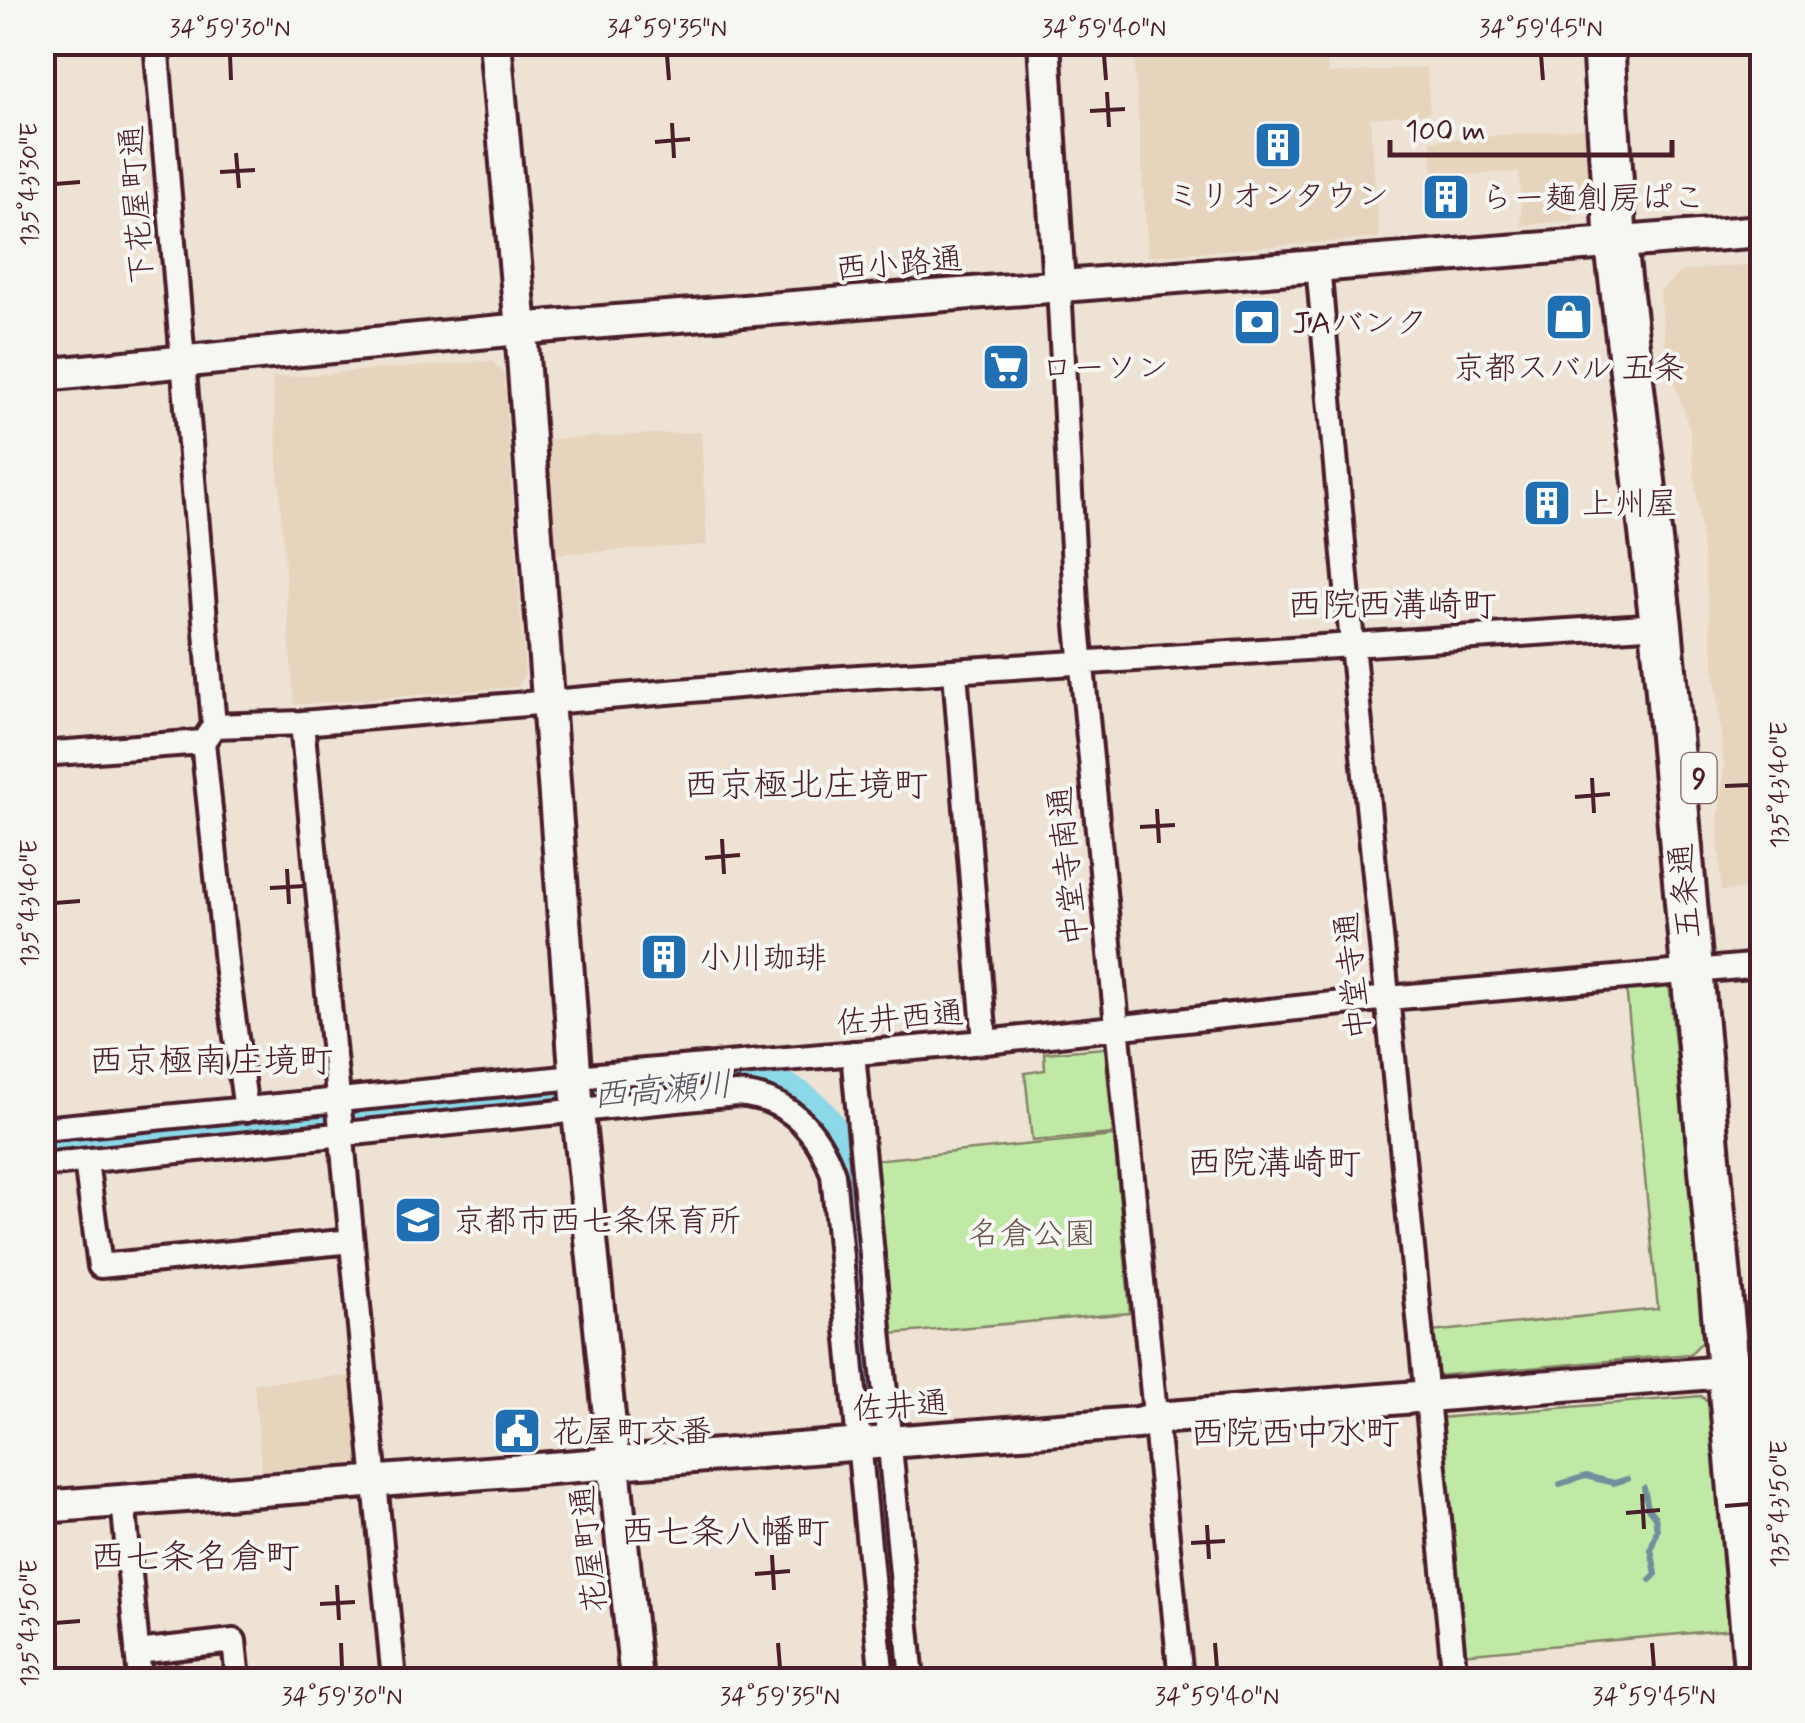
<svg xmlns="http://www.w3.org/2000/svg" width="1805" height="1723" font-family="Mynerve,'Klee One',sans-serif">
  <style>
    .built { fill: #e7d4bd }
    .green { fill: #bfe9a5; stroke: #848468; stroke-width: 2.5 }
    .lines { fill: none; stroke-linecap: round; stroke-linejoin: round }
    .stream { stroke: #708e9c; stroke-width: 6 }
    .river { stroke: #8ad8e8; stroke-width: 35 }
    .street-casing { stroke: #4a1f2b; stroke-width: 30 }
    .secondary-casing { stroke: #4a1f2b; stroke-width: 38 }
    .highway-casing { stroke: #4a1f2b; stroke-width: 48 }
    .street { stroke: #f6f6f2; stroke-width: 22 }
    .secondary { stroke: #f6f6f2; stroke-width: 30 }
    .highway { stroke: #f6f6f2; stroke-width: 40 }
    .ticks { fill: none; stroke: #4a1f2b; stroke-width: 4 }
    .labels { text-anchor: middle; stroke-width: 8; stroke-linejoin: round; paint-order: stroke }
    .shield { fill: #f6f6f2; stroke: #7e6067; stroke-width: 2.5 }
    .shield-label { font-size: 30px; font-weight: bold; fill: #4a1f2b }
    .poi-label { font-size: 32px; fill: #4a1f2b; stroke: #f6f6f2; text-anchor: start }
    .street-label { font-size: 32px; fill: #4a1f2b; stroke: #f6f6f2 }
    .park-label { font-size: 32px; fill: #67524a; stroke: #f6f6f2 }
    .neighbourhood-label { font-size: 35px; fill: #4a1f2b; stroke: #f6f6f2 }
    .water-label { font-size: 35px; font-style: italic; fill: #5d5664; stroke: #f6f6f2 }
    .neatline { fill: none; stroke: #4a1f2b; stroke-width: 4 }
    .ticks-label { font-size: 25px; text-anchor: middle; fill: #4a1f2b }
  </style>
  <rect width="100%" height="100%" fill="#ede2d3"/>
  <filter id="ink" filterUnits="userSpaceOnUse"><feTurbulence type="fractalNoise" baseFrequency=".01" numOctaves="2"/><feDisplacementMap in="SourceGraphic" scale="20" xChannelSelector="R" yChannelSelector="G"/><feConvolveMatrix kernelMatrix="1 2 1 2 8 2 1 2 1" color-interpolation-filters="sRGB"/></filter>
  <g filter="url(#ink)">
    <!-- built -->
    <path class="built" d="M 1133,43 L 1325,43 L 1328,74 L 1426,67 L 1430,113 L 1370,118 L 1379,238 L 1148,256 Z
      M 1587,128 L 1592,195 L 1571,221 L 1522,225 L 1519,172 L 1433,176 L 1431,141 Z
      M 1762,263 L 1762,889 L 1721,891 L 1718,824 L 1724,765 L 1706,582 L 1690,431 L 1666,353 L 1660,292 L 1681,271 Z
      M 491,361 L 504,373 L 525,675 L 517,687 L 294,705 L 272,378 Z
      M 701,432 L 707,545 L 555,554 L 548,439 Z
      M 360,1375 L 367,1465 L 262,1473 L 254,1383 Z"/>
    <!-- green -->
    <path class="green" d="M 1669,983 L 1705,1339 L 1690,1354 L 1434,1376 L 1430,1332 L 1658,1309 L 1626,986 Z
      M 1105,1048 L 1113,1134 L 1032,1141 L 1025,1073 L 1045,1070 L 1044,1053 Z
      M 1114,1136 L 1130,1313 L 891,1334 L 873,1160 Z
      M 1701,1396 L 1713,1407 L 1734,1629 L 1461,1654 L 1439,1418 Z"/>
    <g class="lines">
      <!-- stream -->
      <path class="stream" d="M 852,1236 L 863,1250
        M 1560,1484 L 1586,1476 L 1614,1483 L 1627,1479
        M 875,1487 L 886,1500
        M 1644,1488 L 1648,1508 L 1655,1517 L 1657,1530 L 1651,1549 L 1656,1574 L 1650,1580"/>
      <!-- river -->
      <path class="river" d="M 42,1148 L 729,1081 C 795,1079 835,1115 848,1178 L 873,1472 L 896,1680"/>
      <!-- street casing -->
      <g class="street-casing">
        <path id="street" d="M 156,42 L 214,726 L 203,742 L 227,972 L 246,1110
          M 1318,265 L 1352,644 L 1455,1680
          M 1059,286 L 1076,605 L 1181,1680
          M 955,672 L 985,1042
          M 302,723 L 394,1680
          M 214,726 L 302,723 L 797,681 L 1661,625
          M 42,754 L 203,742
          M 42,978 L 42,984
          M 853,1053 L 912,1680
          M 42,1129 L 575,1077 L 985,1042 L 1388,998 L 1762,965
          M 86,1161 L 100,1266 L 352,1241
          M 42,1165 L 736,1094 C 786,1097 817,1128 833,1174 L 882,1680
          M 123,1500 L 140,1680
          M 137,1652 L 234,1641 L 238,1680"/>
      </g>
      <!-- secondary casing -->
      <g class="secondary-casing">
        <path id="secondary" d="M 495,42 L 521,329 L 578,1112 L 636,1680
          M 1044,42 L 1059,286
          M 42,375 L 552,326 L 1762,231
          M 42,1507 L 1137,1423 L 1157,1418 L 1762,1369"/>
      </g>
      <!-- highway casing -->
      <g class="highway-casing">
        <path id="highway" d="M 1603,42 L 1616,244 L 1661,625 L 1756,1680"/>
      </g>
      <!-- street -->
      <use href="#street" class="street"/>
      <!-- secondary -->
      <use href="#secondary" class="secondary"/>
      <!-- highway -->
      <use href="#highway" class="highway"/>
    </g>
  </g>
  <!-- ticks -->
  <path class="ticks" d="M 230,55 L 231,80M 667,55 L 669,80M 1104,55 L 1106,80M 1541,55 L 1543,80M 1107,92 L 1109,127M 1090,111 L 1125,109M 672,123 L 674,158M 655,142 L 690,139M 236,153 L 239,188M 220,172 L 255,170M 55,184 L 80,182M 1592,778 L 1594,813M 1725,786 L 1750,785M 1575,797 L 1610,794M 1157,809 L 1159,843M 1140,827 L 1175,825M 722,839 L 724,874M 705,858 L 740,855M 287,869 L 289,904M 270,888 L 305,886M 55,903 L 80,901M 1642,1494 L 1644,1529M 1725,1506 L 1750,1504M 1626,1513 L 1660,1510M 1207,1525 L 1209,1559M 1191,1543 L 1225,1541M 772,1555 L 774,1590M 755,1574 L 790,1571M 337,1585 L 339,1620M 320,1604 L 355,1602M 55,1623 L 80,1621M 341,1643 L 342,1668M 778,1643 L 780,1668M 1215,1643 L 1217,1668M 1652,1643 L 1654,1668"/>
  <!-- icons -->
  <defs>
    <g id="building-square" transform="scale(2.5)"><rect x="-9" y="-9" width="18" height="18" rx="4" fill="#1f6fb2" stroke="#f6f6f2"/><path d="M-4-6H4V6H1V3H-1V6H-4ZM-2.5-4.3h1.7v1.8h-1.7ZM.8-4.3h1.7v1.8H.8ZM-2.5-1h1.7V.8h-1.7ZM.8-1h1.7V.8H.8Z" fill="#fff"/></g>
    <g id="shop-square" transform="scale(2.5)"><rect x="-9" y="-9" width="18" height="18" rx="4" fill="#1f6fb2" stroke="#f6f6f2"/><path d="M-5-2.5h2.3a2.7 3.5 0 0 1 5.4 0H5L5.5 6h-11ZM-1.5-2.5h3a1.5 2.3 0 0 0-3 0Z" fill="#fff"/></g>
    <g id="bank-square" transform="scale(2.5)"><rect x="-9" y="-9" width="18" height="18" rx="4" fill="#1f6fb2" stroke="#f6f6f2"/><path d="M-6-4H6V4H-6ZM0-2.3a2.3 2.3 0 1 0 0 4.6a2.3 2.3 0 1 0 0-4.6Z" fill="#fff"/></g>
    <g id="supermarket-square" transform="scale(2.5)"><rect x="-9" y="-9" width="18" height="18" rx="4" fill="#1f6fb2" stroke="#f6f6f2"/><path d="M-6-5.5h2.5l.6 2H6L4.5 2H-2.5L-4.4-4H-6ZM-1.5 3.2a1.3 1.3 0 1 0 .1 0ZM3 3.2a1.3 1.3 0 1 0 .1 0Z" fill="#fff"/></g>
    <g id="school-square" transform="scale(2.5)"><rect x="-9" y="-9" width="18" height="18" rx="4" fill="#1f6fb2" stroke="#f6f6f2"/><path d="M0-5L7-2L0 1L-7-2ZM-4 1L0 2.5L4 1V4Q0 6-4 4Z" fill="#fff"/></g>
    <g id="civic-square" transform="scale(2.5)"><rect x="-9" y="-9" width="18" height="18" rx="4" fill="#1f6fb2" stroke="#f6f6f2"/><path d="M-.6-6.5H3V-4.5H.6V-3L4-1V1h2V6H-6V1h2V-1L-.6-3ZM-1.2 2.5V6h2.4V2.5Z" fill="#fff"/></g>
  </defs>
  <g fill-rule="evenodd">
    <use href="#building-square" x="1278" y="145"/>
    <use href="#building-square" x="1446" y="197"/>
    <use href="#shop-square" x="1569" y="317"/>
    <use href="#bank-square" x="1257" y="322"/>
    <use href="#supermarket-square" x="1006" y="367"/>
    <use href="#building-square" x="1547" y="503"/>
    <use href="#building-square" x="664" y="957"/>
    <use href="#school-square" x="418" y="1220"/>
    <use href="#civic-square" x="517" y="1431"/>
  </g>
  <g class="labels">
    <!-- shield labels -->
    <rect class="shield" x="1681.5" y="753" width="35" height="50" rx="8"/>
    <g class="shield-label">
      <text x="1699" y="788">9</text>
    </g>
    <!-- poi labels -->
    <g class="poi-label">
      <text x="1278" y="206" text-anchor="middle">ミリオンタウン</text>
      <text x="1481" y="208">らー麺創房ぱこ</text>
      <text x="1292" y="333">JAバンク</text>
      <text x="1041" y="378">ローソン</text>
      <text x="1569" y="378" text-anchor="middle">京都スバル 五条</text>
      <text x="1582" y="514">上州屋</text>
      <text x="699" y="968">小川珈琲</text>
      <text x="453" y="1231">京都市西七条保育所</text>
      <text x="552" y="1442">花屋町交番</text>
    </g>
    <!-- street labels -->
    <g class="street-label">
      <text transform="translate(136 205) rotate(-94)" y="11">下花屋町通</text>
      <text transform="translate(899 263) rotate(-5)" y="11">西小路通</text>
      <text transform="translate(1067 866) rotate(-96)" y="11">中堂寺南通</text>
      <text transform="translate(1684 891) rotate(-95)" y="11">五条通</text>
      <text transform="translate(1352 976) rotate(-96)" y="11">中堂寺通</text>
      <text transform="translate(900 1017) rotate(-5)" y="11">佐井西通</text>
      <text transform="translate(900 1405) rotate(-4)" y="11">佐井通</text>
      <text transform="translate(588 1549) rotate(-96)" y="11">花屋町通</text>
    </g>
    <!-- park labels -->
    <g class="park-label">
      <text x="1032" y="1244">名倉公園</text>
    </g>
    <!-- neighbourhood labels -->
    <g class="neighbourhood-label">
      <text x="1392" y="616">西院西溝崎町</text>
      <text x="806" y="796">西京極北庄境町</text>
      <text x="211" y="1072">西京極南庄境町</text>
      <text x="1274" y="1174">西院溝崎町</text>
      <text x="1295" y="1444">西院西中水町</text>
      <text x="725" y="1543">西七条八幡町</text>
      <text x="195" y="1568">西七条名倉町</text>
    </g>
    <!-- water labels -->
    <g class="water-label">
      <text transform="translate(662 1089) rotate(-5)" y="12">西高瀬川</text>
    </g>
  </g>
  <!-- margin -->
  <rect width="1805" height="1723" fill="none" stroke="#f6f6f2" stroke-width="110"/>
  <!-- scale -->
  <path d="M1390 140v15h282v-15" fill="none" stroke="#4a1f2b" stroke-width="5"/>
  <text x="1405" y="140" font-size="30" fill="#4a1f2b" stroke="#f6f6f2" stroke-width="8" paint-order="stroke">100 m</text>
  <rect x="55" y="55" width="1695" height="1613" class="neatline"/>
  <g class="ticks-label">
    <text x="230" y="36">34°59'30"N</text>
    <text x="667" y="36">34°59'35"N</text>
    <text x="1104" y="36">34°59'40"N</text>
    <text x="1541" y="36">34°59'45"N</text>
    <text transform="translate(28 184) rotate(-90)" y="9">135°43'30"E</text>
    <text transform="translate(1778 785) rotate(-90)" y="9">135°43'40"E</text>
    <text transform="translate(28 903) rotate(-90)" y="9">135°43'40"E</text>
    <text transform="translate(1778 1504) rotate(-90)" y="9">135°43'50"E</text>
    <text transform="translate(28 1623) rotate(-90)" y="9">135°43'50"E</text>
    <text x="342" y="1704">34°59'30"N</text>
    <text x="780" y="1704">34°59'35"N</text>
    <text x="1217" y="1704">34°59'40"N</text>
    <text x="1654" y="1704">34°59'45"N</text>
  </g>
</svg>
